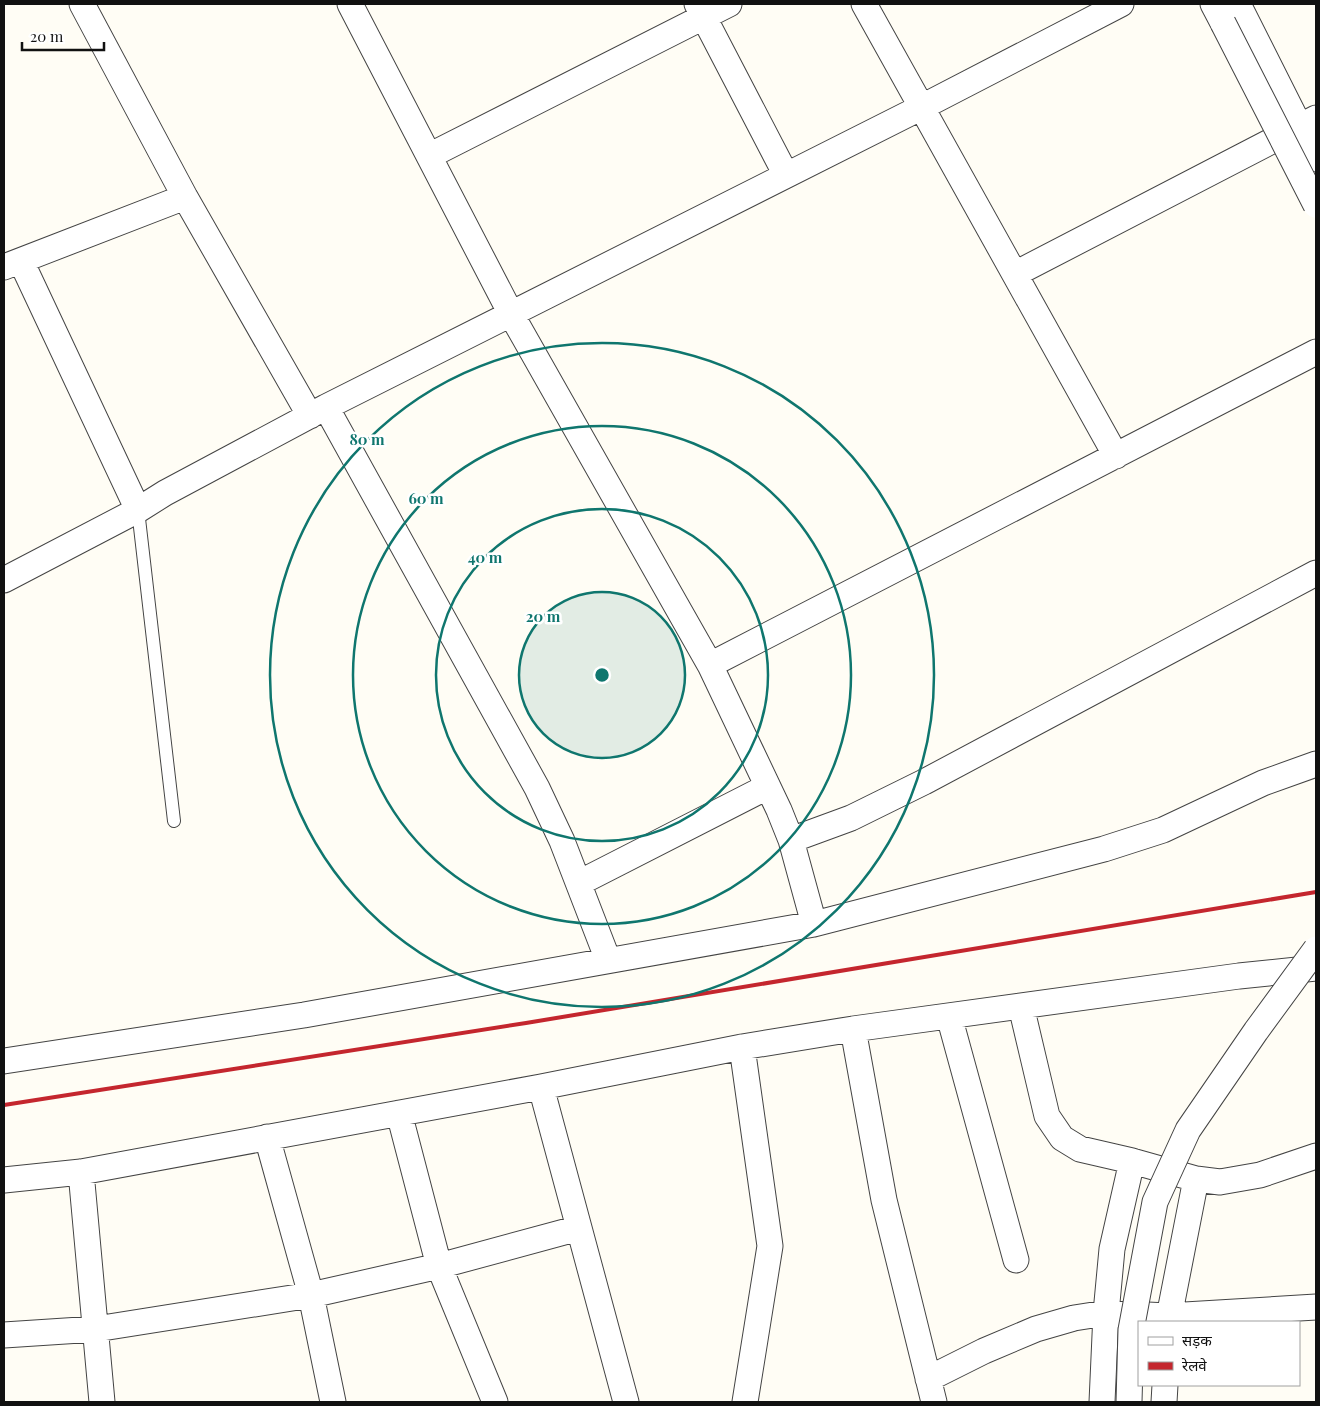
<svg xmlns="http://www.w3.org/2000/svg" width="1320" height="1406" font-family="'Playfair Display','Noto Sans Devanagari',serif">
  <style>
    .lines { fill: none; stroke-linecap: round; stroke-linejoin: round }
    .service-casing { stroke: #444; stroke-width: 14 }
    .minor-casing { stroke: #444; stroke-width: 27 }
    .service { stroke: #fff; stroke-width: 12 }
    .minor { stroke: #fff; stroke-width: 25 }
    .rail { stroke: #c4262e; stroke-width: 4 }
    .minor-bridge-casing { stroke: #444; stroke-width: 27; stroke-linecap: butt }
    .minor-bridge { stroke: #fff; stroke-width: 25 }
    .ring { fill: none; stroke: #0f766e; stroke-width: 2.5 }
    .centre { fill: #0f766e; stroke: #fff; stroke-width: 2.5 }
    .ring-label { font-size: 15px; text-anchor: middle; font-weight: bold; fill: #0f766e; stroke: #fff; stroke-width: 5; stroke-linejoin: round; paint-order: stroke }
  </style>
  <rect width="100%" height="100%" fill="#fffdf5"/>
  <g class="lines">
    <!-- service casing -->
    <g class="service-casing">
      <path id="service" d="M 138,510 L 174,821"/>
    </g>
    <!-- minor casing -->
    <g class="minor-casing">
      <path id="minor" d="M 82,4 L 185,197 L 310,416
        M 350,4 L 511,314 L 710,665 L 779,810 L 791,840 L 814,924
        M 697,4 L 786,175
        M 864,4 L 1116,456
        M 1213,4 L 1223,23
        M 1238,4 L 1316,159
        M 429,156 L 729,4
        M 21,261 L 138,510
        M 4,267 L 185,197
        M 1015,274 L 1316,118
        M 326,407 L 537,788 L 562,841 L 608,960
        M 4,580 L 138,510 L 165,493 L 326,407 L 922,107 L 1121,4
        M 710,665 L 1316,352
        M 791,840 L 851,818 L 924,782 L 1316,573
        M 579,883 L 767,787
        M 1021,1006 L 1047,1116 L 1062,1138 L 1080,1149 L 1132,1161 L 1196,1179 L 1220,1182 L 1260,1175 L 1316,1156
        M 949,1016 L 1016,1260
        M 853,1029 L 884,1200 L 934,1402
        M 742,1047 L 770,1246 L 745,1402
        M 4,1061 L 304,1015 L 814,924 L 1104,849 L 1163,830 L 1263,783 L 1316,764
        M 541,1087 L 626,1402
        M 399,1113 L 439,1266 L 495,1402
        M 267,1137 L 311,1295 L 333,1402
        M 81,1172 L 102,1402
        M 4,1180 L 81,1172 L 541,1087 L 742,1047 L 853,1029 L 1239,976 L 1316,968
        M 1168,1322 L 1196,1179
        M 4,1335 L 96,1329 L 311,1295 L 439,1266 L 579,1228
        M 928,1379 L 984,1351 L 1036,1329 L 1074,1318 L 1106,1313 L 1168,1316 L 1316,1307
        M 1102,1402 L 1106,1313 L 1112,1249 L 1132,1161
        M 1164,1402 L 1165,1385"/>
    </g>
    <!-- service -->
    <use href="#service" class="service"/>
    <!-- minor -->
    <use href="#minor" class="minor"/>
    <!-- rail -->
    <path class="rail" d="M 4,1105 L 526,1023 L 1316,892"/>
    <!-- minor-bridge casing -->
    <g class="minor-bridge-casing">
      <path id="minor-bridge" d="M 1223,23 L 1316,205
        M 1129,1402 L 1131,1330 L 1155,1202 L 1188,1130 L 1256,1031 L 1316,949"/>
    </g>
    <!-- minor-bridge -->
    <use href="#minor-bridge" class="minor-bridge"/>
  </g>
  <!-- distance rings -->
  <circle cx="602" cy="675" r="83" fill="#0f766e" fill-opacity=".12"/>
  <g class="ring">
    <circle cx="602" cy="675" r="83"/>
    <circle cx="602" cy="675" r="166"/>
    <circle cx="602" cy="675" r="249"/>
    <circle cx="602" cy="675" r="332"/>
  </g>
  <circle cx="602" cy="675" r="8" class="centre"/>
  <g class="ring-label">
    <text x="367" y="445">80 m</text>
    <text x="426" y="504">60 m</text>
    <text x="485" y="563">40 m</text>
    <text x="543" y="622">20 m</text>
  </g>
  <!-- border -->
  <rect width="1320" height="1406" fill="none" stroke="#111111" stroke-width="10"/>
  <!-- legend -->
  <rect x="1138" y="1321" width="162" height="65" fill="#ffffff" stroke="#a0a0a0"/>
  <rect x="1148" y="1337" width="25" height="8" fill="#ffffff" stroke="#a0a0a0"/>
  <text x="1182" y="1346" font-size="15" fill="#111111">सड़क</text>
  <rect x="1148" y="1362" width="25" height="8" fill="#c4262e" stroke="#a0a0a0"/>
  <text x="1182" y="1371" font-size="15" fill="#111111">रेलवे</text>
  <!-- scale -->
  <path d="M22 42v8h82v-8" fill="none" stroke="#111111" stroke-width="2.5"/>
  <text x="30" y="42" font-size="15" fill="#111111" stroke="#ffffff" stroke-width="4" paint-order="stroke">20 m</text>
</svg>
